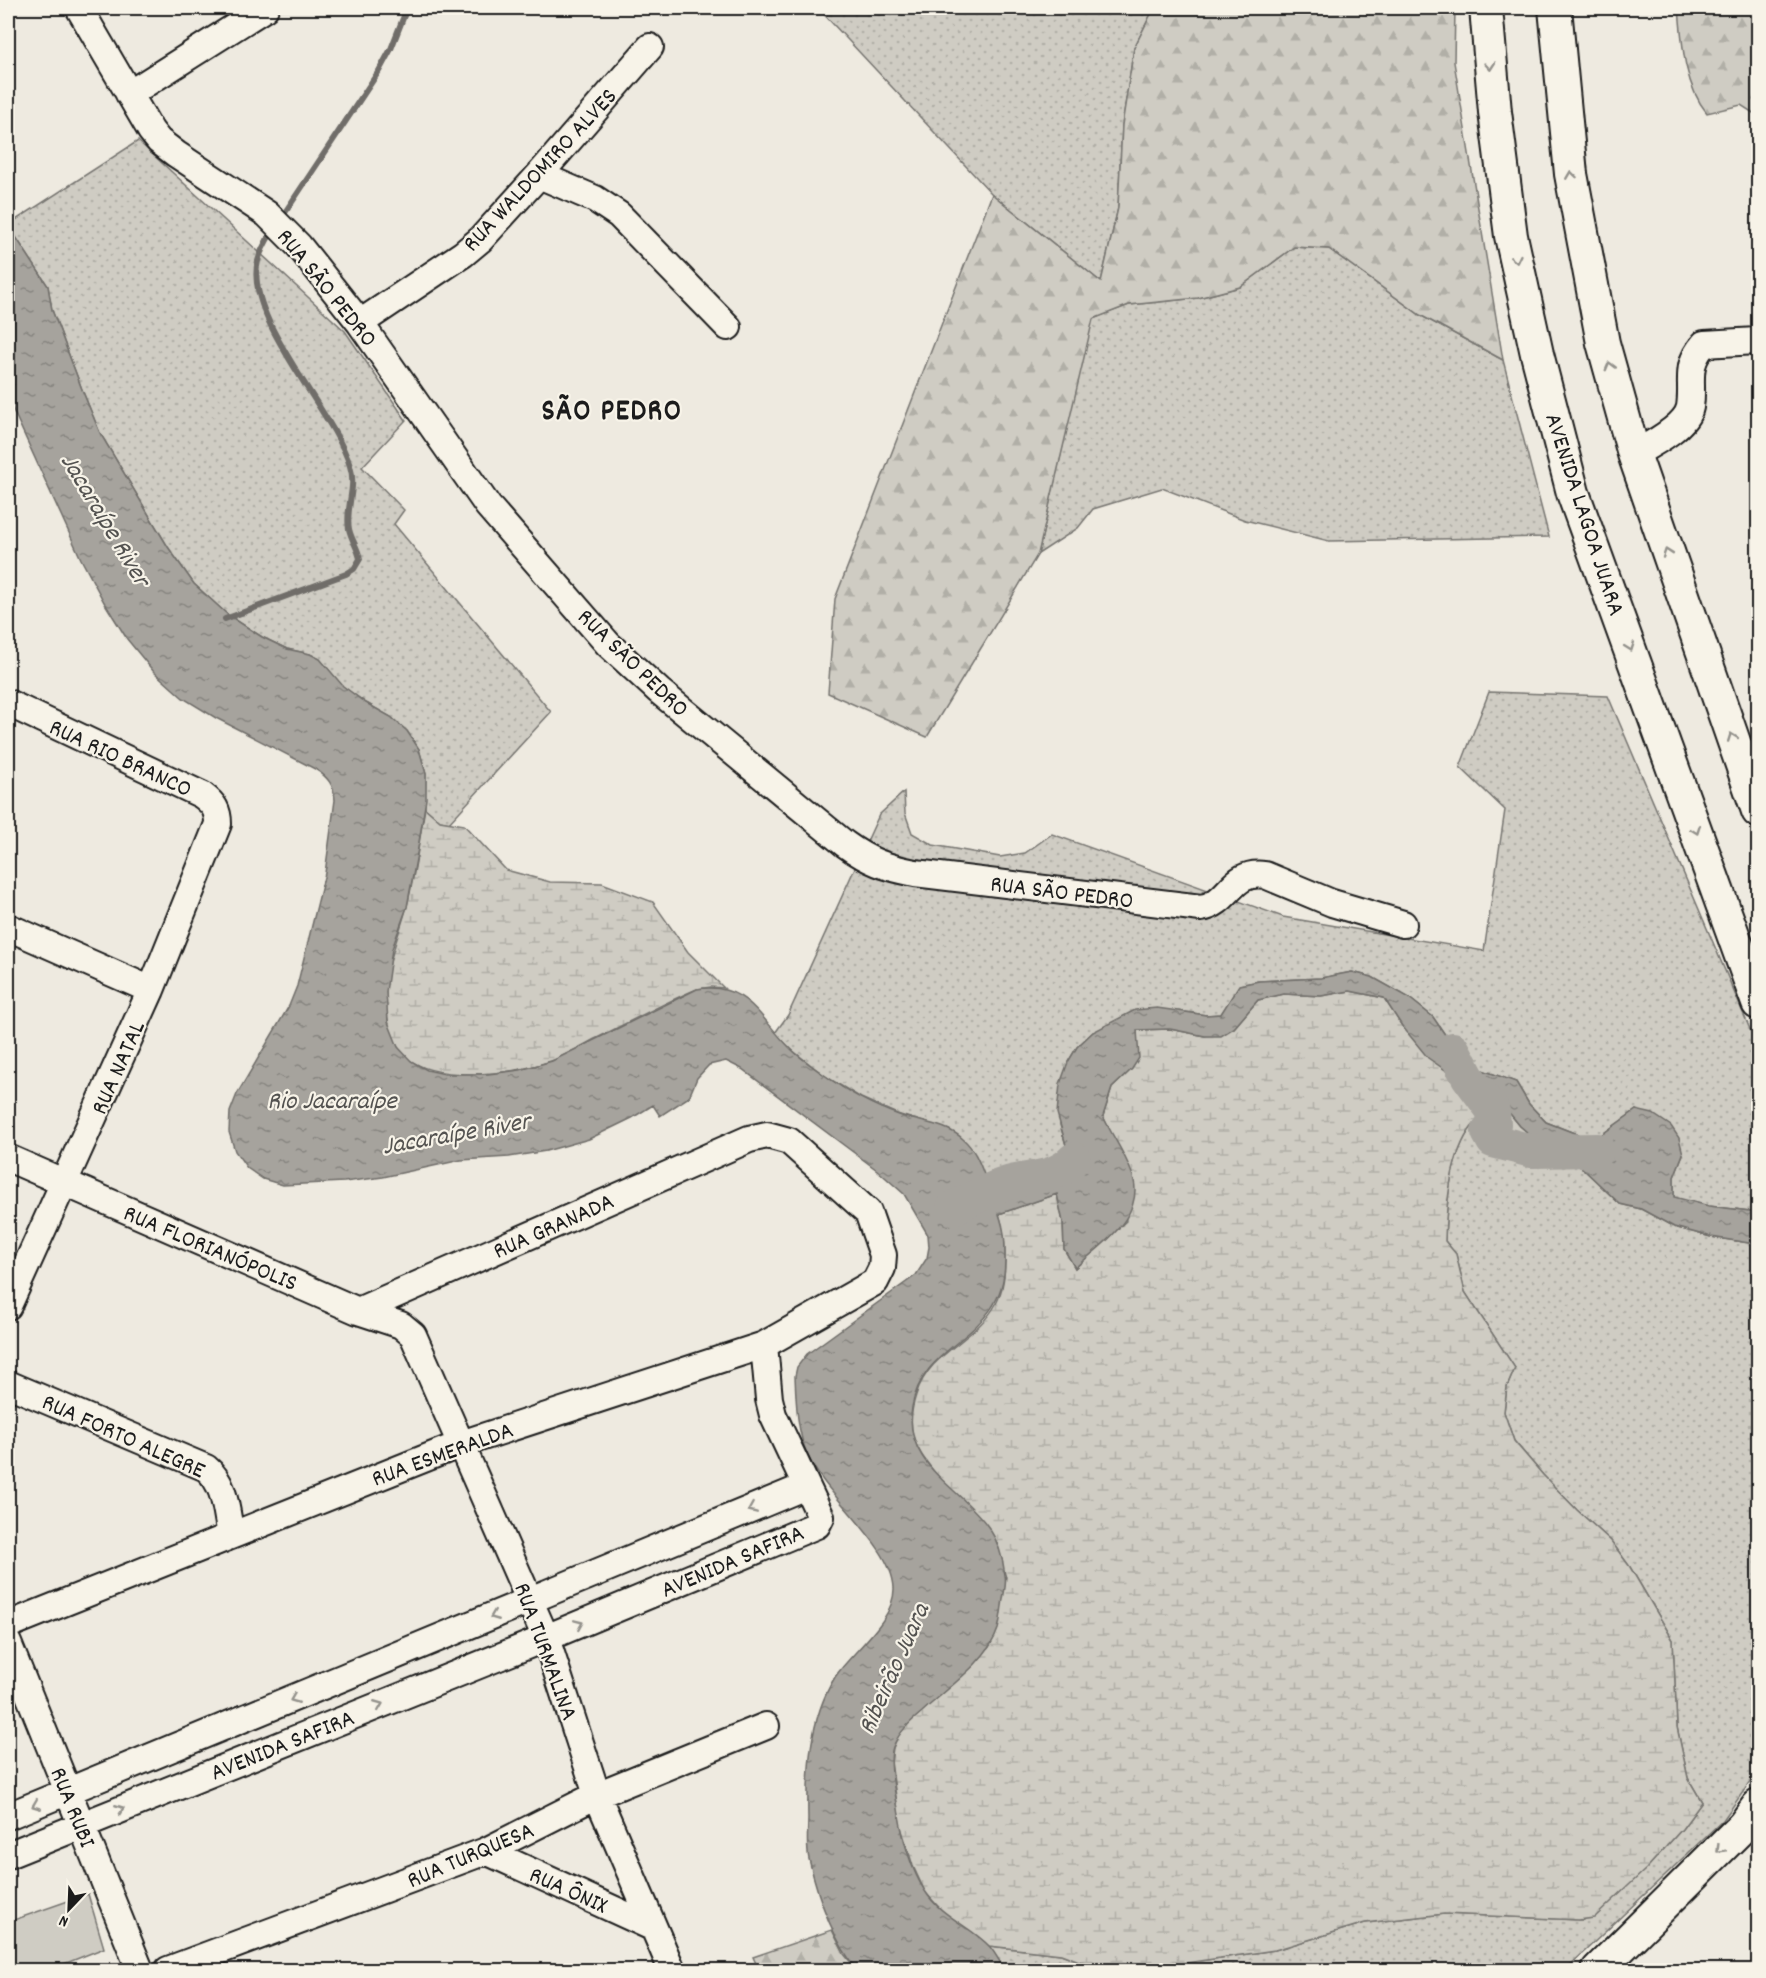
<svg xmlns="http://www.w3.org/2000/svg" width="1766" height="1978" font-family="Dekko,sans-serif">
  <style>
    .grass { fill: url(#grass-dots); stroke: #767470; stroke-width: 1.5 }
    .forest { fill: url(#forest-firs); stroke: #767470; stroke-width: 1.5 }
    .wetland { fill: url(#wetland-marsh); stroke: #767470; stroke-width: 1.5 }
    .pitch { fill: #cfccc3; stroke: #767470; stroke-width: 1.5 }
    .water { fill: url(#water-ripples); stroke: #6f6d69; stroke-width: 1.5 }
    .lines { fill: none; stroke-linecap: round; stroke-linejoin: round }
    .stream { stroke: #6f6d69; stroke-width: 6 }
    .river { stroke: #a6a39d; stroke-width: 34 }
    .minor-casing { stroke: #1c1c1c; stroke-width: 30 }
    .major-casing { stroke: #1c1c1c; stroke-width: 36 }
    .minor { stroke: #f7f3e8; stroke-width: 26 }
    .major { stroke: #f7f3e8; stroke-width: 32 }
    .oneway { stroke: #94928c }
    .labels { text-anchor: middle; stroke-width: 4.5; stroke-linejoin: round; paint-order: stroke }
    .street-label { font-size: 24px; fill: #1c1c1c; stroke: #f7f3e8 }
    .water-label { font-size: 26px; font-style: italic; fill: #535250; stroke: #f7f3e8 }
    .district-label { font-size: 30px; font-weight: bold; letter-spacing: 1.5px; fill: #1c1c1c; stroke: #f7f3e8 }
  </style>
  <defs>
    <pattern id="grass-dots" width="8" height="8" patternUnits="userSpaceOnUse" patternTransform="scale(1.5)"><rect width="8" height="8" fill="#cfccc3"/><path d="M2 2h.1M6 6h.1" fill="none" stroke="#b1afa7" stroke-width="1.8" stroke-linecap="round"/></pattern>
    <pattern id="forest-firs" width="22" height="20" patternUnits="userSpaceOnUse" patternTransform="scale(1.5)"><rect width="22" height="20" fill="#cfccc3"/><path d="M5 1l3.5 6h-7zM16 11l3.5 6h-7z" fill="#b1afa7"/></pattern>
    <pattern id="wetland-marsh" width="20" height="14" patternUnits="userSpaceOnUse" patternTransform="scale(1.5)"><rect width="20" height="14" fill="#cfccc3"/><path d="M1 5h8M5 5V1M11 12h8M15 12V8" fill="none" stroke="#b1afa7"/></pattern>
    <pattern id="water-ripples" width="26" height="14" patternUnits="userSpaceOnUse" patternTransform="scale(1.5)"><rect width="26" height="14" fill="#a6a39d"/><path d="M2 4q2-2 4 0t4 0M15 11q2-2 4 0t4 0" fill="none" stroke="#86847f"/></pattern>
  </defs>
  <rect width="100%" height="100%" fill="#eeeae0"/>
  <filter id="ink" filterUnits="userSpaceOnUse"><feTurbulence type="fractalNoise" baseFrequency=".0167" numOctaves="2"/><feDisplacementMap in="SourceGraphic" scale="12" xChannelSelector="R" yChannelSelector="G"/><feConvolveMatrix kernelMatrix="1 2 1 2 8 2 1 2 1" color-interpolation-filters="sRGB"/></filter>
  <g filter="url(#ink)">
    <!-- grass -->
    <path class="grass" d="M 818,8 L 1154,8 L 1134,48 L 1122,125 L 1118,208 L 1101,282 L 992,194 Z
      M 138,141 L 345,331 L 406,420 L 362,467 L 404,510 L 394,524 L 551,712 L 449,823 L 440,821 L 425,808 L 426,774 L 419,749 L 407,731 L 391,717 L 366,703 L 342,686 L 320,659 L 310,654 L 287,649 L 262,637 L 228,615 L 194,584 L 168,547 L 100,433 L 83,392 L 52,310 L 48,286 L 8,225 Z
      M 1294,247 L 1329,249 L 1420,315 L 1503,360 L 1549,537 L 1329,541 L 1245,520 L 1162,488 L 1093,509 L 1078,528 L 1038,554 L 1092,319 L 1129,305 L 1198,298 L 1240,287 Z
      M 1489,692 L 1608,696 L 1758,1048 L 1758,1212 L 1709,1206 L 1674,1198 L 1674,1177 L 1683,1154 L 1636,1110 L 1601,1135 L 1582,1136 L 1546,1122 L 1529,1104 L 1516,1082 L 1474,1067 L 1452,1045 L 1433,1017 L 1408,997 L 1372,977 L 1352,972 L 1321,978 L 1259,981 L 1240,985 L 1221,1014 L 1206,1015 L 1186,1012 L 1093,1032 L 1077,1047 L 1068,1062 L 1060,1125 L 1066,1145 L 1063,1161 C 1041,1178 1017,1184 990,1190 L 987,1183 L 949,1130 L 897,1114 L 861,1098 L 825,1076 L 792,1050 L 775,1033 L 788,1015 L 879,815 L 904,792 L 905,813 L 912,833 L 933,845 L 1000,857 L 1025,853 L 1052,834 L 1283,917 L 1484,951 L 1505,810 L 1460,767 Z
      M 1503,1105 L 1520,1126 L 1547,1149 L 1579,1165 L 1620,1204 L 1641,1209 L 1674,1227 L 1711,1237 L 1749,1243 L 1758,1241 L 1758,1771 L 1723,1820 L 1565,1970 L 1105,1970 L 1145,1969 L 1275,1950 L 1365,1923 L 1444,1914 L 1583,1920 L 1646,1869 L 1682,1829 L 1702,1802 L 1688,1778 L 1677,1727 L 1673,1640 L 1630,1567 L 1611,1541 L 1577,1510 L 1543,1475 L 1514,1441 L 1504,1412 L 1507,1387 L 1515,1368 L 1465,1292 L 1456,1254 L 1445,1241 C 1446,1206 1451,1144 1479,1119 C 1486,1113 1496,1109 1503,1105 Z
      M 989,1946 L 1061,1954 L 1103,1970 L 1005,1970 Z"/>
    <!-- forest -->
    <path class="forest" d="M 1154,8 L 1455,8 L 1454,62 L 1503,360 L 1420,315 L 1329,249 L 1294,247 L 1240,287 L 1198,298 L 1129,305 L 1093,319 L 1038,554 L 927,737 L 828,693 L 835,599 L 992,194 L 1101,282 L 1118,208 L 1122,125 L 1134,48 Z
      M 1679,8 L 1758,8 L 1758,116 L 1741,105 L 1707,113 C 1684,85 1682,43 1679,8 Z
      M 832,1930 L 844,1954 L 857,1970 L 759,1970 L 753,1957 Z"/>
    <!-- wetland -->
    <path class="wetland" d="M 425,808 L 440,821 L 464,825 L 506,870 L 550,882 L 602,883 L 653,902 L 688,952 L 724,988 L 711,987 L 697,989 C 661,1004 626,1024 591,1041 C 578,1048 564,1056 551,1061 C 525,1070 498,1074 470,1074 C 412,1074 386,1056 386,994 C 386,963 399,936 407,906 C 415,874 419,841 425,808 Z
      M 1350,991 L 1384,998 L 1402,1026 L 1457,1078 L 1503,1105 C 1496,1109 1486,1113 1479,1119 C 1451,1144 1446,1206 1445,1241 L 1456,1254 L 1465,1292 L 1515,1368 L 1507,1387 L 1504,1412 L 1514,1441 L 1543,1475 L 1577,1510 L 1611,1541 L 1630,1567 L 1673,1640 L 1677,1727 L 1688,1778 L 1702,1802 L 1682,1829 L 1646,1869 L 1594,1918 L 1578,1920 L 1444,1914 L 1365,1923 L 1275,1950 L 1145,1969 L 1103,1970 L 1061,1954 L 989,1946 L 944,1913 L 925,1892 L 913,1866 L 900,1824 L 891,1762 L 893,1748 L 899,1734 L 909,1723 L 974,1665 L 989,1647 L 998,1628 L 1006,1577 C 985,1545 964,1513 942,1482 C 930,1465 919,1456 913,1436 C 910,1423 912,1407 916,1395 C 929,1351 976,1341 996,1304 C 1004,1288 1005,1272 1005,1255 C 1005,1240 1004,1229 999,1214 L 1057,1194 L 1063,1222 L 1064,1249 L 1075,1268 L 1126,1221 L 1115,1142 L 1103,1116 L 1112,1088 L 1132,1069 L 1137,1030 L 1170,1029 L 1205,1036 L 1234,1028 L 1258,1000 L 1284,994 L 1321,996 Z"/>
    <!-- pitch -->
    <path class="pitch" d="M 88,1894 L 104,1948 L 49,1970 L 14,1970 L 8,1954 L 8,1922 Z"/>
    <!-- water -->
    <path class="water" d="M 8,225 L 48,286 L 52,310 L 83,392 L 100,433 L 168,547 L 194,584 L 228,615 L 262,637 L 287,649 L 310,654 L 320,659 L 343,686 L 366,703 L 391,717 L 407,731 L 419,749 L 426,774 L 426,799 L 417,854 L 407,907 L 392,949 L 386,992 L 388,1022 L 398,1047 L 411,1061 L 427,1070 L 445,1074 L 488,1074 L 520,1070 L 552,1061 L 697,989 C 747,981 760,1019 791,1049 C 800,1058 812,1066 823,1074 C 846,1091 872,1106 899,1115 C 919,1122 947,1124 963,1139 C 979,1153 982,1172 990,1190 C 1017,1184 1041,1178 1063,1161 L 1066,1145 L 1057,1113 L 1060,1084 L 1068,1062 L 1077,1047 L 1093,1032 L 1135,1010 L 1157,1008 L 1206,1015 L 1221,1014 L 1239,985 L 1259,981 L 1321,978 L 1352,972 L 1372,977 L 1408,997 L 1433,1017 L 1452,1045 L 1474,1067 L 1516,1082 L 1529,1104 L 1546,1122 L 1582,1136 L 1601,1135 L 1636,1110 L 1653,1114 L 1671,1126 L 1679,1138 L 1683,1154 L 1674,1177 L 1674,1197 L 1709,1206 L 1758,1212 L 1758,1241 L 1749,1243 L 1711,1237 L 1674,1227 L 1641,1209 L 1620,1204 L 1579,1165 L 1547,1149 L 1520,1126 L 1503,1105 L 1457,1078 L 1428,1058 L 1402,1026 L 1384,998 L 1350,991 L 1321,996 L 1284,994 L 1258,1000 L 1234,1028 L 1221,1036 L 1205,1036 L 1170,1029 L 1137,1030 L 1139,1058 L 1132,1069 L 1112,1088 L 1103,1116 C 1111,1134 1124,1152 1131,1171 C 1149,1214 1103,1243 1075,1268 L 1064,1249 L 1063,1222 L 1057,1194 L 999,1214 C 1005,1232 1005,1240 1005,1259 C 1006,1340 923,1338 912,1407 C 903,1466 961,1487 989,1528 C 998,1541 1003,1559 1005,1575 C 1007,1585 1003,1596 1002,1606 C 1001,1613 1000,1622 998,1629 C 988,1661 946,1689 922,1712 C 910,1722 899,1732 893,1747 C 888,1762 895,1792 898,1809 C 902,1836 910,1868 925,1891 C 941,1917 971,1926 990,1947 C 996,1954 1000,1963 1005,1970 L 857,1970 C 832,1938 818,1898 809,1859 C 806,1846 808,1831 808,1818 C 807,1770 809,1720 835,1677 C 853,1650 895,1621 894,1588 C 892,1545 826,1497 808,1456 C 797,1433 796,1401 795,1376 L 797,1367 L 807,1354 L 916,1275 L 927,1258 L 929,1247 L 928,1235 L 904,1194 L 877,1170 L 742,1069 L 726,1061 L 709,1065 L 697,1078 L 689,1097 L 660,1116 L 653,1105 L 632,1118 L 589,1139 L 546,1151 L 509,1157 L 461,1160 L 383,1177 L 344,1182 L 283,1185 L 263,1179 L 247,1168 L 235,1151 L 229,1132 L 230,1112 L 237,1094 L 289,1006 L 297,986 L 325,873 L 335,800 C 334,785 328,777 315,769 L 216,718 L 183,698 L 154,672 L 127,639 L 104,602 L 81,559 L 8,399 Z"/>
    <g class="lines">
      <!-- stream -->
      <path class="stream" d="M 280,220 L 379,71 L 391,49 L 407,8
        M 225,619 L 346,574 L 354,569 L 360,559 C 358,548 351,539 349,529 C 345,508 357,487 350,466 C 334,411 243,318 258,261 C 261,249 268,238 274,228"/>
      <!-- river -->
      <path class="river" d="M 1453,1049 L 1468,1077 L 1493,1111 L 1494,1124 L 1488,1132 L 1493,1141 L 1532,1151 L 1598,1150
        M 953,1208 C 970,1200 987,1190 1005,1184 C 1029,1176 1055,1180 1074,1159"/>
      <!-- minor casing -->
      <g class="minor-casing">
        <path id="minor" d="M 79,8 L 151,131 L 159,141 L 176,154 L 267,214 L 299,246 L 360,323 L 488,506 L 608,644 L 659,691 L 845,844 C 870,862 885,867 915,873 L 1201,908 C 1231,903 1230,870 1265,875 L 1332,903 L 1403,924
          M 129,94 L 265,8
          M 539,175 L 595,199 L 619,215 L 728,327
          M 360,323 L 463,254 L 481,239 L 539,175 L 650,47
          M 1634,454 C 1650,445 1686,427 1690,407 C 1694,381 1684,367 1704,344 L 1757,341
          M 8,703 L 202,795 C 214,804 218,810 218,824 L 151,990 L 8,1306
          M 8,927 L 151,990
          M 8,1158 L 358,1311 L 401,1325 L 413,1335 L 546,1638 L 597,1795 L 672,1970
          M 8,1384 L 206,1468 C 226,1484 226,1512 231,1535
          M 8,1625 L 461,1444 L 764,1345 L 875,1282 L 882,1268 L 883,1255 L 868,1212 L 789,1141 L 767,1135 L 749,1139 L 358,1311
          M 8,1643 L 140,1970
          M 8,1816 L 806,1486
          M 486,1851 L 652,1927
          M 8,1855 L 546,1638 L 817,1525 L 821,1517 L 773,1415 L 769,1399 L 764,1345
          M 168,1970 L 486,1851 L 597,1795 L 766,1726"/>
      </g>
      <!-- major casing -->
      <g class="major-casing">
        <path id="major" d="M 1486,8 L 1495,112 L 1511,236 L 1537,354 L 1573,493 L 1758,1003
          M 1555,8 L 1571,174 L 1603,343 L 1634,454 L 1758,811
          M 1598,1970 L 1744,1825 L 1758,1806"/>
      </g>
      <!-- minor -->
      <use href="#minor" class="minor"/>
      <!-- major -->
      <use href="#major" class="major"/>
    </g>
    <!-- one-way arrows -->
    <defs><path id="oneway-chevron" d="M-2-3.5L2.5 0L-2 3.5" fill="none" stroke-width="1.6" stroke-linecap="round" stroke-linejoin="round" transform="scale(1.5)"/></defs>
    <g class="oneway">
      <use href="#oneway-chevron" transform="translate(1490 66) rotate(85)"/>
      <use href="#oneway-chevron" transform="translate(1571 175) rotate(-98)"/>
      <use href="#oneway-chevron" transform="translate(1516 259) rotate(78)"/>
      <use href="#oneway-chevron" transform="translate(1610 366) rotate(-105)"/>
      <use href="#oneway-chevron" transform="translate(1667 553) rotate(-109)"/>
      <use href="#oneway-chevron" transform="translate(1630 647) rotate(70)"/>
      <use href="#oneway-chevron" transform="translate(1732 737) rotate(-110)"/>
      <use href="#oneway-chevron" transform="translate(1696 830) rotate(70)"/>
      <use href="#oneway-chevron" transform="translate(752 1509) rotate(157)"/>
      <use href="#oneway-chevron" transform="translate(494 1616) rotate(158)"/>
      <use href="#oneway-chevron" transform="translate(579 1624) rotate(-23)"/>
      <use href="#oneway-chevron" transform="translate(294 1699) rotate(158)"/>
      <use href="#oneway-chevron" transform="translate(379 1705) rotate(-22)"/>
      <use href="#oneway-chevron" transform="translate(36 1805) rotate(158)"/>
      <use href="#oneway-chevron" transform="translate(120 1809) rotate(-22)"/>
      <use href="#oneway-chevron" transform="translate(1720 1849) rotate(135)"/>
    </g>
  </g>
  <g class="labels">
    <!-- street labels -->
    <g class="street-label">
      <text transform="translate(539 169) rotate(-47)" y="8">RUA WALDOMIRO ALVES</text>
      <text transform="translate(328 287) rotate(51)" y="8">RUA SÃO PEDRO</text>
      <text transform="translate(1586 514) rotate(72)" y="8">AVENIDA LAGOA JUARA</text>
      <text transform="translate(634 662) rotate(44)" y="8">RUA SÃO PEDRO</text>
      <text transform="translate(121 757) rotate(25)" y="8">RUA RIO BRANCO</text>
      <text transform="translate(1062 891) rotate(7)" y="8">RUA SÃO PEDRO</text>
      <text transform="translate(117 1067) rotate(-66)" y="8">RUA NATAL</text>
      <text transform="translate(553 1225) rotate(-24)" y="8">RUA GRANADA</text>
      <text transform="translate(211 1247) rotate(23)" y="8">RUA FLORIANÓPOLIS</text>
      <text transform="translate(124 1435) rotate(24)" y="8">RUA FORTO ALEGRE</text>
      <text transform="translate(442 1453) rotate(-20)" y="8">RUA ESMERALDA</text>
      <text transform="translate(732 1560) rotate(-23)" y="8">AVENIDA SAFIRA</text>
      <text transform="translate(547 1651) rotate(70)" y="8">RUA TURMALINA</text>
      <text transform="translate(282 1744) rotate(-22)" y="8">AVENIDA SAFIRA</text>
      <text transform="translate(74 1807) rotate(68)" y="8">RUA RUBI</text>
      <text transform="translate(470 1854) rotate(-23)" y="8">RUA TURQUESA</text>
      <text transform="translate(569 1889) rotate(24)" y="8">RUA ÔNIX</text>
    </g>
    <!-- water labels -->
    <g class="water-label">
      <text transform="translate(107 519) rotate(59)" y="9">Jacaraípe River</text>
      <text x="332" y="1108">Rio Jacaraípe</text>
      <text transform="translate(456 1132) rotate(-10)" y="9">Jacaraípe River</text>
      <text transform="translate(892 1668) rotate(-66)" y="9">Ribeirão Juara</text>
    </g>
    <!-- district labels -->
    <g class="district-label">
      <text x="612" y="419">SÃO PEDRO</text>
    </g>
  </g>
  <!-- margin -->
  <rect width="1766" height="1978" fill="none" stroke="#f7f3e8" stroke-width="30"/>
  <rect x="15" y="15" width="1736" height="1948" fill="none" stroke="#1c1c1c" stroke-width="2" filter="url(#ink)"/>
  <!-- north arrow -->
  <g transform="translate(69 1909) rotate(203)" stroke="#f7f3e8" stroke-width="4.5" paint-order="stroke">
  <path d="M0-4.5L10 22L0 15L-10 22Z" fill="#1c1c1c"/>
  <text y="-9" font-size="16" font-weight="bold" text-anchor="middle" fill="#1c1c1c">N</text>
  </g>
</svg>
